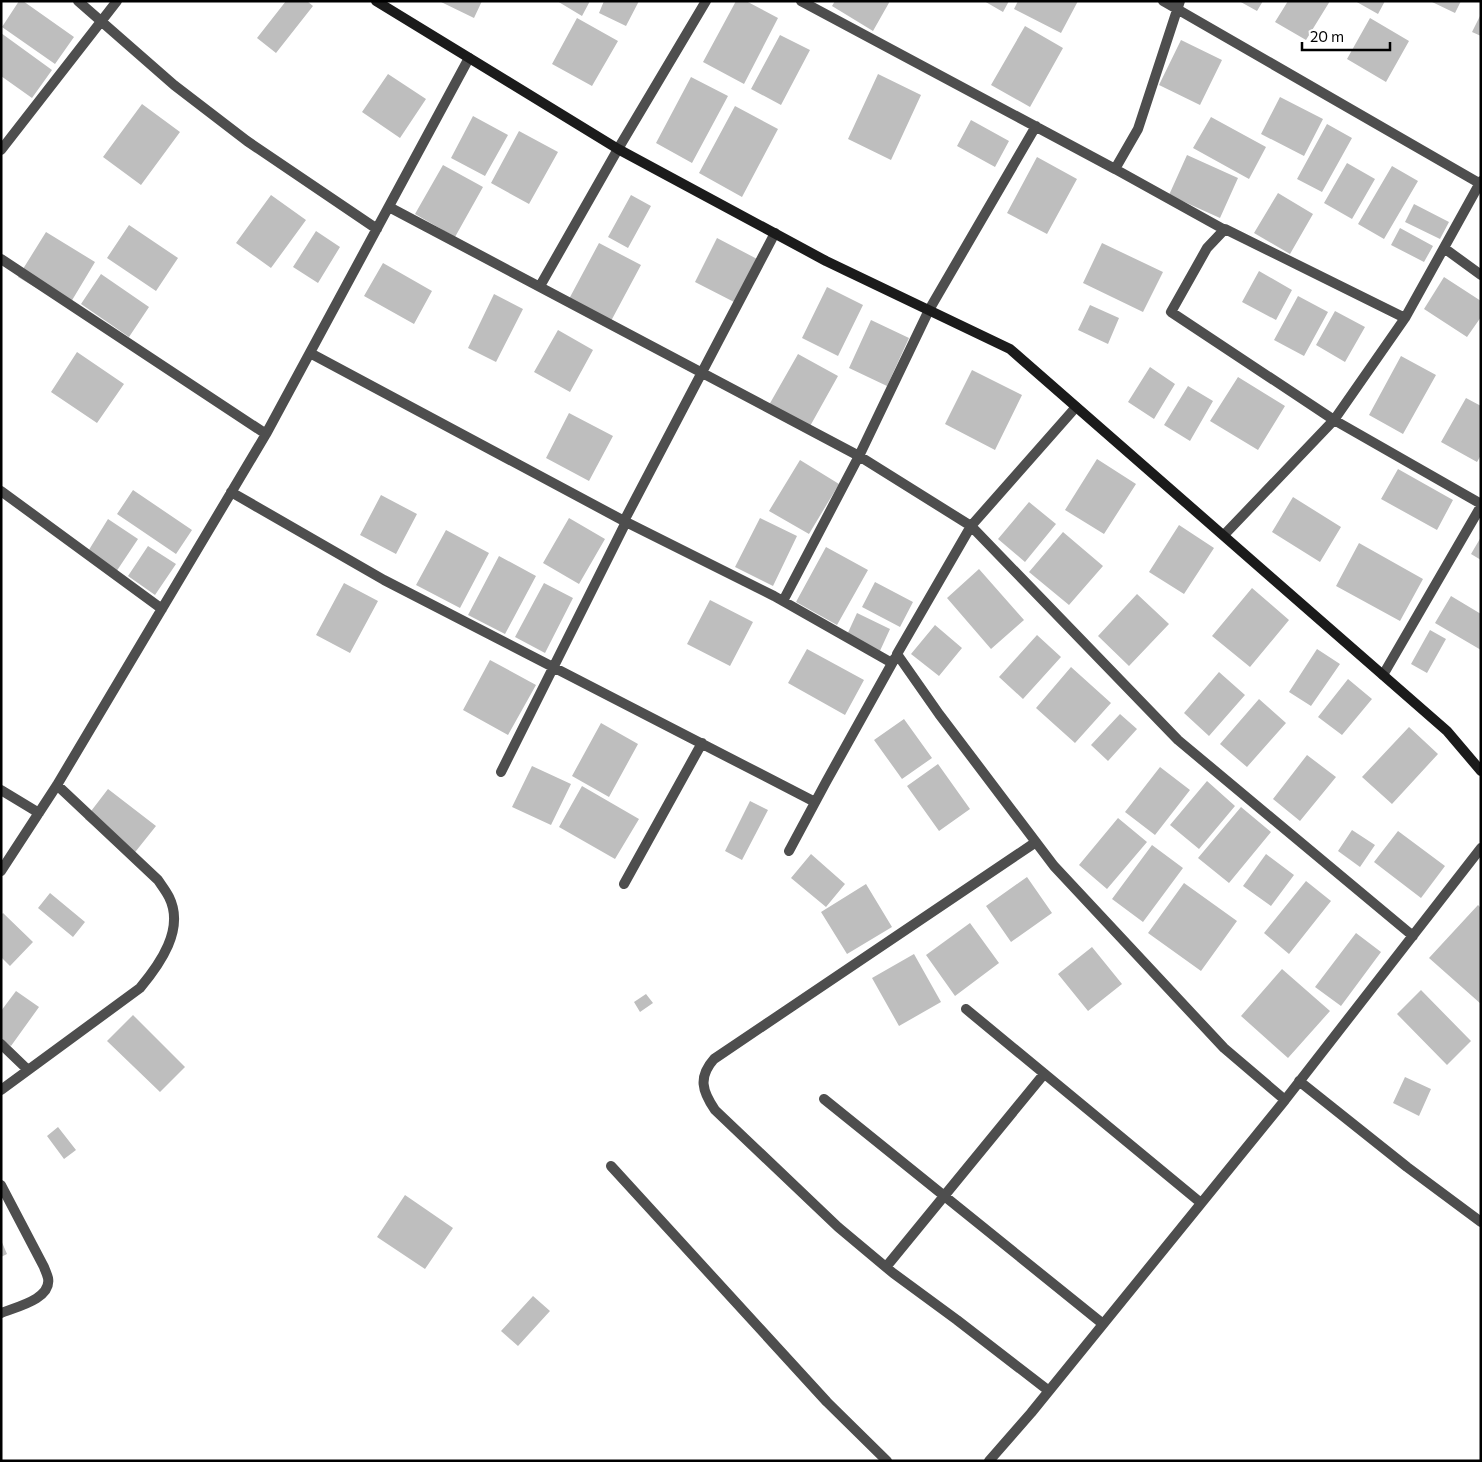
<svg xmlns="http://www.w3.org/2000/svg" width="1482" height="1462" font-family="Commissioner,sans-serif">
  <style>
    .building { fill: #bebebe }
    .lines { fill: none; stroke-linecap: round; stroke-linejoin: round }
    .street { stroke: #4e4e4e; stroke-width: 10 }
    .secondary { stroke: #1b1b1b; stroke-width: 10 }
  </style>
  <rect width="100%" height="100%" fill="#fff"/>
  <!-- building -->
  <path class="building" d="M 19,1 L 23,1 L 74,37 L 55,64 L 2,27 Z
    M 286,1 L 307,1 L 313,6 L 276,53 L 257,38 Z
    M 439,1 L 482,1 L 474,18 Z
    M 557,1 L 590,1 L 582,16 Z
    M 604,1 L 639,1 L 626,26 L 599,13 Z
    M 736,1 L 746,1 L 778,18 L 744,84 L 703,62 Z
    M 835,1 L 890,1 L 873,31 L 832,6 Z
    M 984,1 L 1009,1 L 1003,12 Z
    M 1018,1 L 1078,1 L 1061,33 L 1014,9 Z
    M 1239,1 L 1263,1 L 1257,11 Z
    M 1288,1 L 1330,1 L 1306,40 L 1275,22 Z
    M 1355,1 L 1385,1 L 1378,14 Z
    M 1430,1 L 1461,1 L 1455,13 Z
    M 1481,14 L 1481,36 L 1472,32 Z
    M 577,18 L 618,41 L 592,86 L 552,64 Z
    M 1370,18 L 1409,41 L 1386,82 L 1347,59 Z
    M 1025,26 L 1063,48 L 1030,107 L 991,85 Z
    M 1,33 L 52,70 L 32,98 L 1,76 Z
    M 780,35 L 810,50 L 781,105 L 751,89 Z
    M 1181,40 L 1222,60 L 1200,105 L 1159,85 Z
    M 388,74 L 426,99 L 400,138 L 362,112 Z
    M 878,74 L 921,95 L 891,160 L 848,139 Z
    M 691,77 L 728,96 L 692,163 L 656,143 Z
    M 1280,97 L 1323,119 L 1304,156 L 1261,134 Z
    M 142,104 L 180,132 L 141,185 L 103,157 Z
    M 735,106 L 778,129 L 742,197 L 699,173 Z
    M 473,116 L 508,135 L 485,176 L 451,158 Z
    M 1211,117 L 1266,147 L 1249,179 L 1193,148 Z
    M 971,120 L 1009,141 L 995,167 L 957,146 Z
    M 1327,124 L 1352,138 L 1322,192 L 1297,179 Z
    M 519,131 L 558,152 L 529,204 L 491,183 Z
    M 1187,155 L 1238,178 L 1220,218 L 1169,195 Z
    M 1037,157 L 1077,179 L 1047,234 L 1007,213 Z
    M 1347,163 L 1375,179 L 1352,219 L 1324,203 Z
    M 443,165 L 483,187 L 455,237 L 415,214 Z
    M 1392,166 L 1418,181 L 1384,239 L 1358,224 Z
    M 1278,193 L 1313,214 L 1290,254 L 1254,233 Z
    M 271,195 L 306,220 L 271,268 L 236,243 Z
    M 631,195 L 651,206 L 628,248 L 608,237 Z
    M 1414,204 L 1449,222 L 1440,239 L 1405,222 Z
    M 129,225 L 178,258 L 156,291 L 107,258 Z
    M 1400,228 L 1433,246 L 1424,262 L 1391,245 Z
    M 316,231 L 340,247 L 318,283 L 293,267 Z
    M 46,232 L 95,262 L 68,307 L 18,277 Z
    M 717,238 L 759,260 L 736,303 L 695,282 Z
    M 599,243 L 641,265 L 611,321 L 569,299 Z
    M 1102,243 L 1163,272 L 1143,312 L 1083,283 Z
    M 383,263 L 432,291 L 414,324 L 364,296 Z
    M 1259,271 L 1292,290 L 1276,320 L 1242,302 Z
    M 101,274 L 149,307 L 129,337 L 81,304 Z
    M 1444,277 L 1481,301 L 1481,317 L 1467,337 L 1424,309 Z
    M 827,287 L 863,305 L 838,356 L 802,338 Z
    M 494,294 L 523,309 L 496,362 L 468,348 Z
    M 1298,296 L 1328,312 L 1304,356 L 1274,340 Z
    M 1090,305 L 1119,318 L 1108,344 L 1078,330 Z
    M 1335,311 L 1365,327 L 1345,362 L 1316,345 Z
    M 871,320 L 909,338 L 887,386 L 849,368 Z
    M 558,330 L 593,350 L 570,392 L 534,372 Z
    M 77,352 L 124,384 L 97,423 L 51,392 Z
    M 798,354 L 838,376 L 809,428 L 769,405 Z
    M 1401,356 L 1436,375 L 1403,434 L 1369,415 Z
    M 1150,367 L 1175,384 L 1154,419 L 1128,402 Z
    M 972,370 L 1022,395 L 995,450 L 945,424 Z
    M 1238,377 L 1285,406 L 1258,450 L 1210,421 Z
    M 1188,386 L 1213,401 L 1190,441 L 1164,425 Z
    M 1466,398 L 1481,406 L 1481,455 L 1477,462 L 1441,442 Z
    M 569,413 L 613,436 L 589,481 L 546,458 Z
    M 1097,459 L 1136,484 L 1104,534 L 1065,510 Z
    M 800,460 L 839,484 L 809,534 L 769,511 Z
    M 1398,469 L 1453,500 L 1437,530 L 1381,499 Z
    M 133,490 L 192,530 L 176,554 L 117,514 Z
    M 381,495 L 417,514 L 396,554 L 360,535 Z
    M 1293,497 L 1341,527 L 1320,562 L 1272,532 Z
    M 1029,502 L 1056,524 L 1025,562 L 998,539 Z
    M 569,518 L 605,539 L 579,584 L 543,563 Z
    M 760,518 L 797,536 L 773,586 L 735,567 Z
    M 108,519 L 138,539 L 116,572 L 87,553 Z
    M 1179,525 L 1214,548 L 1184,594 L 1149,572 Z
    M 446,530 L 489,553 L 460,608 L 416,585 Z
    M 1063,532 L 1103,566 L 1069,605 L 1029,572 Z
    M 1481,537 L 1481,560 L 1471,554 Z
    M 1359,543 L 1423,579 L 1400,621 L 1336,586 Z
    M 148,546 L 176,564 L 155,595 L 128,576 Z
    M 826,547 L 868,570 L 837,625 L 796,602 Z
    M 499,556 L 536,576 L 505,634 L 468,615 Z
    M 979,569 L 1024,620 L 991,649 L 947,598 Z
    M 875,582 L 913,602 L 900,627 L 862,607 Z
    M 344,583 L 378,601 L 350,653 L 316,635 Z
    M 544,583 L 573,598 L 545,653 L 515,637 Z
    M 1252,588 L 1289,620 L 1250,667 L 1212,636 Z
    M 1137,594 L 1169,624 L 1129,666 L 1098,636 Z
    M 1451,596 L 1481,614 L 1481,650 L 1435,623 Z
    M 710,600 L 753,622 L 730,666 L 687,644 Z
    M 857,613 L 890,629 L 879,653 L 846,637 Z
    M 935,625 L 962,648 L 939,676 L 911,654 Z
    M 1430,630 L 1446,639 L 1427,673 L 1411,664 Z
    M 1037,635 L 1061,657 L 1023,699 L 999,677 Z
    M 807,649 L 864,680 L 845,715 L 788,683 Z
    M 1317,649 L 1340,664 L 1311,706 L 1289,692 Z
    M 490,660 L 536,685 L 508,735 L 463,710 Z
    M 1071,667 L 1111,703 L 1075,743 L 1036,708 Z
    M 1219,672 L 1245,695 L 1209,736 L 1184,713 Z
    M 1348,679 L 1372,699 L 1342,735 L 1318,717 Z
    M 1259,699 L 1286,723 L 1247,767 L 1220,744 Z
    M 1120,714 L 1137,729 L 1108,761 L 1091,745 Z
    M 904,719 L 932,758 L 902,779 L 874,740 Z
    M 601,723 L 638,744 L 609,797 L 572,776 Z
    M 1409,727 L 1438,754 L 1392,804 L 1362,777 Z
    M 1307,755 L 1336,777 L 1300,821 L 1273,799 Z
    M 938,764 L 970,809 L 939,831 L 907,786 Z
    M 532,766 L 571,784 L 551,825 L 512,807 Z
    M 1160,767 L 1190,790 L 1155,835 L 1125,812 Z
    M 1207,781 L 1235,806 L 1199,849 L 1170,825 Z
    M 582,786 L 639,819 L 615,859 L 559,827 Z
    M 108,789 L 156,826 L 132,856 L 85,819 Z
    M 750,801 L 768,810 L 742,860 L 725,851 Z
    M 1241,807 L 1271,832 L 1229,883 L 1198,858 Z
    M 1118,818 L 1147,842 L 1107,889 L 1079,865 Z
    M 1352,830 L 1375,845 L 1360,867 L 1338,851 Z
    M 1398,831 L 1445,866 L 1421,898 L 1374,862 Z
    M 1152,845 L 1183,868 L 1143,922 L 1112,899 Z
    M 811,854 L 845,884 L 826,907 L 791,878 Z
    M 1266,854 L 1294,875 L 1271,906 L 1243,886 Z
    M 1027,877 L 1052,913 L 1011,942 L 986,906 Z
    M 1306,881 L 1331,901 L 1289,954 L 1264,933 Z
    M 1184,883 L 1237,921 L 1201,971 L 1148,933 Z
    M 866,884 L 892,927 L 847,954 L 821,912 Z
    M 50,893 L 85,922 L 73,937 L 38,908 Z
    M 1478,905 L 1481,908 L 1481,1004 L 1429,958 Z
    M 3,913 L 33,942 L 10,966 L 1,957 L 1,915 Z
    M 970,923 L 999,963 L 955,996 L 926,955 Z
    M 1356,933 L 1381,952 L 1341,1006 L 1315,987 Z
    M 1092,947 L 1122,984 L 1088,1011 L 1058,974 Z
    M 914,954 L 941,1002 L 899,1026 L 872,978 Z
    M 1282,969 L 1330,1011 L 1288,1058 L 1241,1016 Z
    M 1421,990 L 1471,1041 L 1447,1065 L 1397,1014 Z
    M 16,991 L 39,1007 L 11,1046 L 1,1039 L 1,1011 Z
    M 646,994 L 653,1003 L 640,1012 L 634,1002 Z
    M 133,1015 L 185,1067 L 160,1092 L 107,1041 Z
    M 1405,1077 L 1431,1089 L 1419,1116 L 1393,1103 Z
    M 58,1127 L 76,1150 L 64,1159 L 47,1136 Z
    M 405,1195 L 453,1228 L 425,1269 L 377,1237 Z
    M 1,1240 L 7,1254 L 1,1257 Z
    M 533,1296 L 550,1311 L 518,1346 L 501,1331 Z"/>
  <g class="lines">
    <!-- street -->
    <path class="street" d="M 78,1 L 174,85 L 247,141 L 377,229
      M 801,1 L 1115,169
      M 1163,1 L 1479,183
      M 1180,1 L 1138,129 L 1115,169 L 1225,230
      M 1,150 L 117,1
      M 389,207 L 859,456 L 971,526 L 1178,740 L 1413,936
      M 1444,248 L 1481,275
      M 1,259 L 266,434
      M 540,286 L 618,149 L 706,1
      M 1405,318 L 1225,229 L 1207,248 L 1171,312 L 1334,420 L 1481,504
      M 310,353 L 626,522 L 774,596 L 892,663
      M 1076,407 L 971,526 L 897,654 L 939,714 L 1054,866 L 1224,1048 L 1285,1100 L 1481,848
      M 1,491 L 162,609
      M 231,492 L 384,580 L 815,802
      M 624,521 L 775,233
      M 1224,535 L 1334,420 L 1405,318 L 1481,181
      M 783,601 L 859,456 L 929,310 L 1036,126
      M 1383,675 L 1481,506
      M 501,772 L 626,522
      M 1,790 L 39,813
      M 1036,842 L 714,1059 C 698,1077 702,1091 715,1110 L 838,1227 L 893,1273 L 957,1320 L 1049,1391
      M 789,851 L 826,782 L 895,658
      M 1,871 L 57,785 L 266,434 L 469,58
      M 624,884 L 702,743
      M 966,1009 L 1201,1203
      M 1,1044 L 28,1070
      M 1299,1081 L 1407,1167 L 1481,1222
      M 1,1090 L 140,988 C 160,964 185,929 169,897 C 166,891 162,886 158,880 L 57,785
      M 824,1099 L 1103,1324
      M 611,1166 L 827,1402 L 887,1461
      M 1,1185 L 44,1267 C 45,1270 47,1274 48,1278 C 52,1299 16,1307 1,1313
      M 886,1267 L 1044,1074
      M 989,1461 L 1031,1413 L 1285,1100"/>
    <!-- secondary -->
    <path class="secondary" d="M 376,1 L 618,149 L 826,261 L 1010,349 L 1447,731 L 1481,771"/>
  </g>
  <!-- border -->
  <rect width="1482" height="1462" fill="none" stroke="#000000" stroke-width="5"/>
  <!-- scale -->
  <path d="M1302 42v8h88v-8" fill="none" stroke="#000000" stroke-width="2.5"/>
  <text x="1310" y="42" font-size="15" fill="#000000" stroke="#ffffff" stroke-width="4" paint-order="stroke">20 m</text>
</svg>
